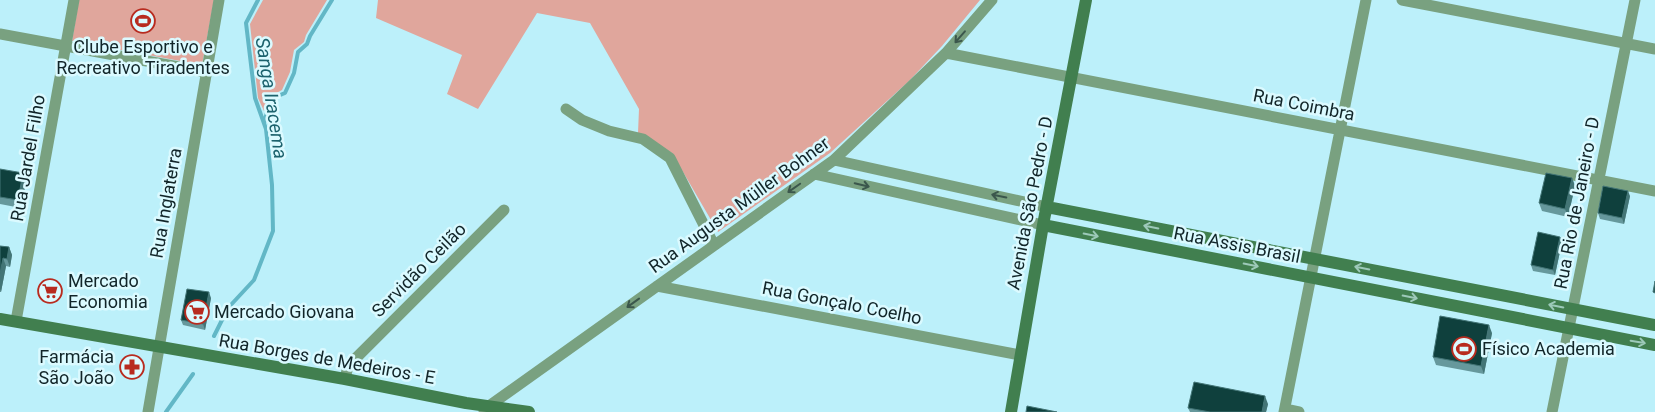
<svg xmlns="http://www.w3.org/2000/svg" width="1655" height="412" font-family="Roboto,sans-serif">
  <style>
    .green { fill: #e0a69c }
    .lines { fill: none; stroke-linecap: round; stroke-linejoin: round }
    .stream { stroke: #62b7c6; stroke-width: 4 }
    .street { stroke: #79a180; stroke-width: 11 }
    .secondary { stroke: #417f4f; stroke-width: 12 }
    .wall { fill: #66989c }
    .shaded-wall { fill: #437576 }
    .building { fill: #0f403d; stroke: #437576 }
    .oneway { stroke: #3b574c }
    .oneway2 { stroke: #9dc9b9 }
    .labels { text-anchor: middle; stroke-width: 5; stroke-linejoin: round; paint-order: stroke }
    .poi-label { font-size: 18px; fill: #112529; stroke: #dbfaff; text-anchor: start }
    .street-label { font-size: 18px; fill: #112529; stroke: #dbfaff }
    .water-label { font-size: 19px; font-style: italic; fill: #1c626d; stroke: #dbfaff }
  </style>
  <rect width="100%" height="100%" fill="#bcf0fa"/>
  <!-- green -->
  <path class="green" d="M 79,0 L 214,0 L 202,65 L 72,41 Z
    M 263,0 L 327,0 L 306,35 L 304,42 L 294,50 L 290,72 L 282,90 L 271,96 L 264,111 L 258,98 L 250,24 Z
    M 378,0 L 980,0 L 942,46 L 909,81 L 830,153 L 718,232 L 672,153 L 638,133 L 639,109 L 590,23 L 537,13 L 478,109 L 447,94 L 462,55 L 376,18 Z"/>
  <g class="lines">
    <!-- stream -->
    <path class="stream" d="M 264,123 L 268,109 L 273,98 L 285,93 L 294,73 L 298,52 L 307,44 L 310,36 L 332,0
      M 214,336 L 228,308 L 254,280 L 273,231 L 272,185 L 266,129 L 255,98 L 246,23 L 258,0
      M 166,412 L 193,374"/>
    <!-- street -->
    <path class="street" d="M 1402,0 L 1655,49
      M 0,34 L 206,72
      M 946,53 L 1655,191
      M 566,109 L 582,120 L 609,131 L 643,139 L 670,158 L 714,245
      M 834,160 L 1047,207
      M 814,174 L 1043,225
      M 657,286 L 1020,355
      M 16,321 L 74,0
      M 345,379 L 348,366 L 504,210
      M 1285,409 L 1299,412
      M 148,412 L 219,0
      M 484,412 L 489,406 L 834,160 L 946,53 L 992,0
      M 1284,412 L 1366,0
      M 1552,412 L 1635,0"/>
    <!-- secondary -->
    <path class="secondary" d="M 1047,207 L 1655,325
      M 1043,225 L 1655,345
      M 0,319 L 345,379 L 466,403 L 529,412
      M 1011,412 L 1043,225 L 1086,0"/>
  </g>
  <!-- wall -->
  <path class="wall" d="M 0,169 L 26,181 L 21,208 L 0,204 Z
    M 1572,178 L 1575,186 L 1568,217 L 1542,211 L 1539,203 Z
    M 1630,196 L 1624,224 L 1600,219 L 1598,213 Z
    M 1560,237 L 1562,242 L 1555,275 L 1533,271 L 1531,265 Z
    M 0,246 L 9,247 L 12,255 L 10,267 L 6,266 L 1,292 L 0,292 Z
    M 211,298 L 205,330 L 183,325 L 181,320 Z
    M 1492,333 L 1484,374 L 1436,365 L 1433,357 Z
    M 1268,404 L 1266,412 L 1190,412 L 1188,408 Z"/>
  <!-- shaded-wall -->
  <path class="shaded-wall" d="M 23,173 L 26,181 L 21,208 L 18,200 Z
    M 1572,178 L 1575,186 L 1568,217 L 1565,209 Z
    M 1628,191 L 1630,196 L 1624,224 L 1622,218 Z
    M 1560,237 L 1562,242 L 1555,275 L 1553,270 Z
    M 9,247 L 12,255 L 10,267 L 7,259 Z
    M 3,258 L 6,266 L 1,292 L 0,289 L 0,274 Z
    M 209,292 L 211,298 L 205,330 L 203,324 Z
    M 1489,325 L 1492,333 L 1484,374 L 1481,366 Z
    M 1265,396 L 1268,404 L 1266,412 L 1262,412 Z"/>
  <!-- building -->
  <path class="building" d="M 0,169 L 23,173 L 18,200 L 0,197 Z
    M 1546,173 L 1572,178 L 1565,209 L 1539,203 Z
    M 1603,186 L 1628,191 L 1622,218 L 1598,213 Z
    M 1538,232 L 1560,237 L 1553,270 L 1531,265 Z
    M 0,246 L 9,247 L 7,259 L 3,258 L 0,274 Z
    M 1655,281 L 1655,293 L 1653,292 Z
    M 187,289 L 209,292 L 203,324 L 181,320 Z
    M 1440,316 L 1489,325 L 1481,366 L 1433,357 Z
    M 1194,382 L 1265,396 L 1262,412 L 1210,412 L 1188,408 Z
    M 1027,406 L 1057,412 L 1026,412 Z"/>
  <!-- one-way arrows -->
  <defs><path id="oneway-shaft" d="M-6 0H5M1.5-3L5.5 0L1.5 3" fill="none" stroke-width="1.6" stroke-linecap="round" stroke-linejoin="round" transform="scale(1.25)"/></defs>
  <g class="oneway">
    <use href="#oneway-shaft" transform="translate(960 37) rotate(131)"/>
    <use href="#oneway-shaft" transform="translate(862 185) rotate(13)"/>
    <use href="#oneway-shaft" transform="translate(794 188) rotate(145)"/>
    <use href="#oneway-shaft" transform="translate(999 196) rotate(-168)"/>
    <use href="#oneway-shaft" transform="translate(633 303) rotate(144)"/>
  </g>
  <g class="oneway2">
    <use href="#oneway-shaft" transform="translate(1151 227) rotate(-169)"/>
    <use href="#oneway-shaft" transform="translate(1091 235) rotate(11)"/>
    <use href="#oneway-shaft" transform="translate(1251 265) rotate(11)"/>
    <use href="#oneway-shaft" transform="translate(1362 268) rotate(-169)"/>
    <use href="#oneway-shaft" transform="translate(1410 297) rotate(11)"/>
    <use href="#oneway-shaft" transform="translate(1556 306) rotate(-169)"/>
    <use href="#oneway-shaft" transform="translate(1638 342) rotate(10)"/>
  </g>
  <!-- icons -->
  <defs>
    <g id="stadium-ring" transform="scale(1.25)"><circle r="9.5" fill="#dbfaff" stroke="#b82b1f" stroke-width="1.5"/><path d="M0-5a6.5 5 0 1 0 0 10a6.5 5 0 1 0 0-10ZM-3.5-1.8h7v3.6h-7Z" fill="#b82b1f"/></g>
    <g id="supermarket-ring" transform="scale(1.25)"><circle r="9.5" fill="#dbfaff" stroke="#b82b1f" stroke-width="1.5"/><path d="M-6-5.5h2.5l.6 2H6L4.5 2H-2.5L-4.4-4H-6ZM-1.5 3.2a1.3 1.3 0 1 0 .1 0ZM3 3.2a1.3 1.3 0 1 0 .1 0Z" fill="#b82b1f"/></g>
    <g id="pharmacy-ring" transform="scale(1.25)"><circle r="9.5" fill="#dbfaff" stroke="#b82b1f" stroke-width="1.5"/><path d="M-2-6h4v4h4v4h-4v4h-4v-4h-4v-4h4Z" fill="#b82b1f"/></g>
  </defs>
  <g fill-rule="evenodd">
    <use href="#stadium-ring" x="143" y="21"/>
    <use href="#supermarket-ring" x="50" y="291"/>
    <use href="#supermarket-ring" x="197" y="312"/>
    <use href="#stadium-ring" x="1464" y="349"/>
    <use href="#pharmacy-ring" x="132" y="367"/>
  </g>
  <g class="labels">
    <!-- poi labels -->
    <g class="poi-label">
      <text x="143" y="53" text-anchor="middle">Clube Esportivo e<tspan x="143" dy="21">Recreativo Tiradentes</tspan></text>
      <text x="68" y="287">Mercado<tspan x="68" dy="21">Economia</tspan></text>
      <text x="214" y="318">Mercado Giovana</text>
      <text x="1482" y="355">Físico Academia</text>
      <text x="114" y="363" text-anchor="end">Farmácia<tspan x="114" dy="21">São João</tspan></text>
    </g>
    <!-- street labels -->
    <g class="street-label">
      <text transform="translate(1304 105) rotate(11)" y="6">Rua Coimbra</text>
      <text transform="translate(28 158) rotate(-80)" y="6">Rua Jardel Filho</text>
      <text transform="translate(166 203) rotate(-80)" y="6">Rua Inglaterra</text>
      <text transform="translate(1030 203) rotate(-79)" y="6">Avenida São Pedro - D</text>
      <text transform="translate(1577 203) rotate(-79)" y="6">Rua Rio de Janeiro - D</text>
      <text transform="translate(739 205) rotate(-36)" y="6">Rua Augusta Müller Bohner</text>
      <text transform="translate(1237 245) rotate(11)" y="6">Rua Assis Brasil</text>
      <text transform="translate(419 270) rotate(-45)" y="6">Servidão Ceilão</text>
      <text transform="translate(842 303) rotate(11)" y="6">Rua Gonçalo Coelho</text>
      <text transform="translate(327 359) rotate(10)" y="6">Rua Borges de Medeiros - E</text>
    </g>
    <!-- water labels -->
    <g class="water-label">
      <text transform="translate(272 98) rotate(81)" y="7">Sanga Iracema</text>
    </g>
  </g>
</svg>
